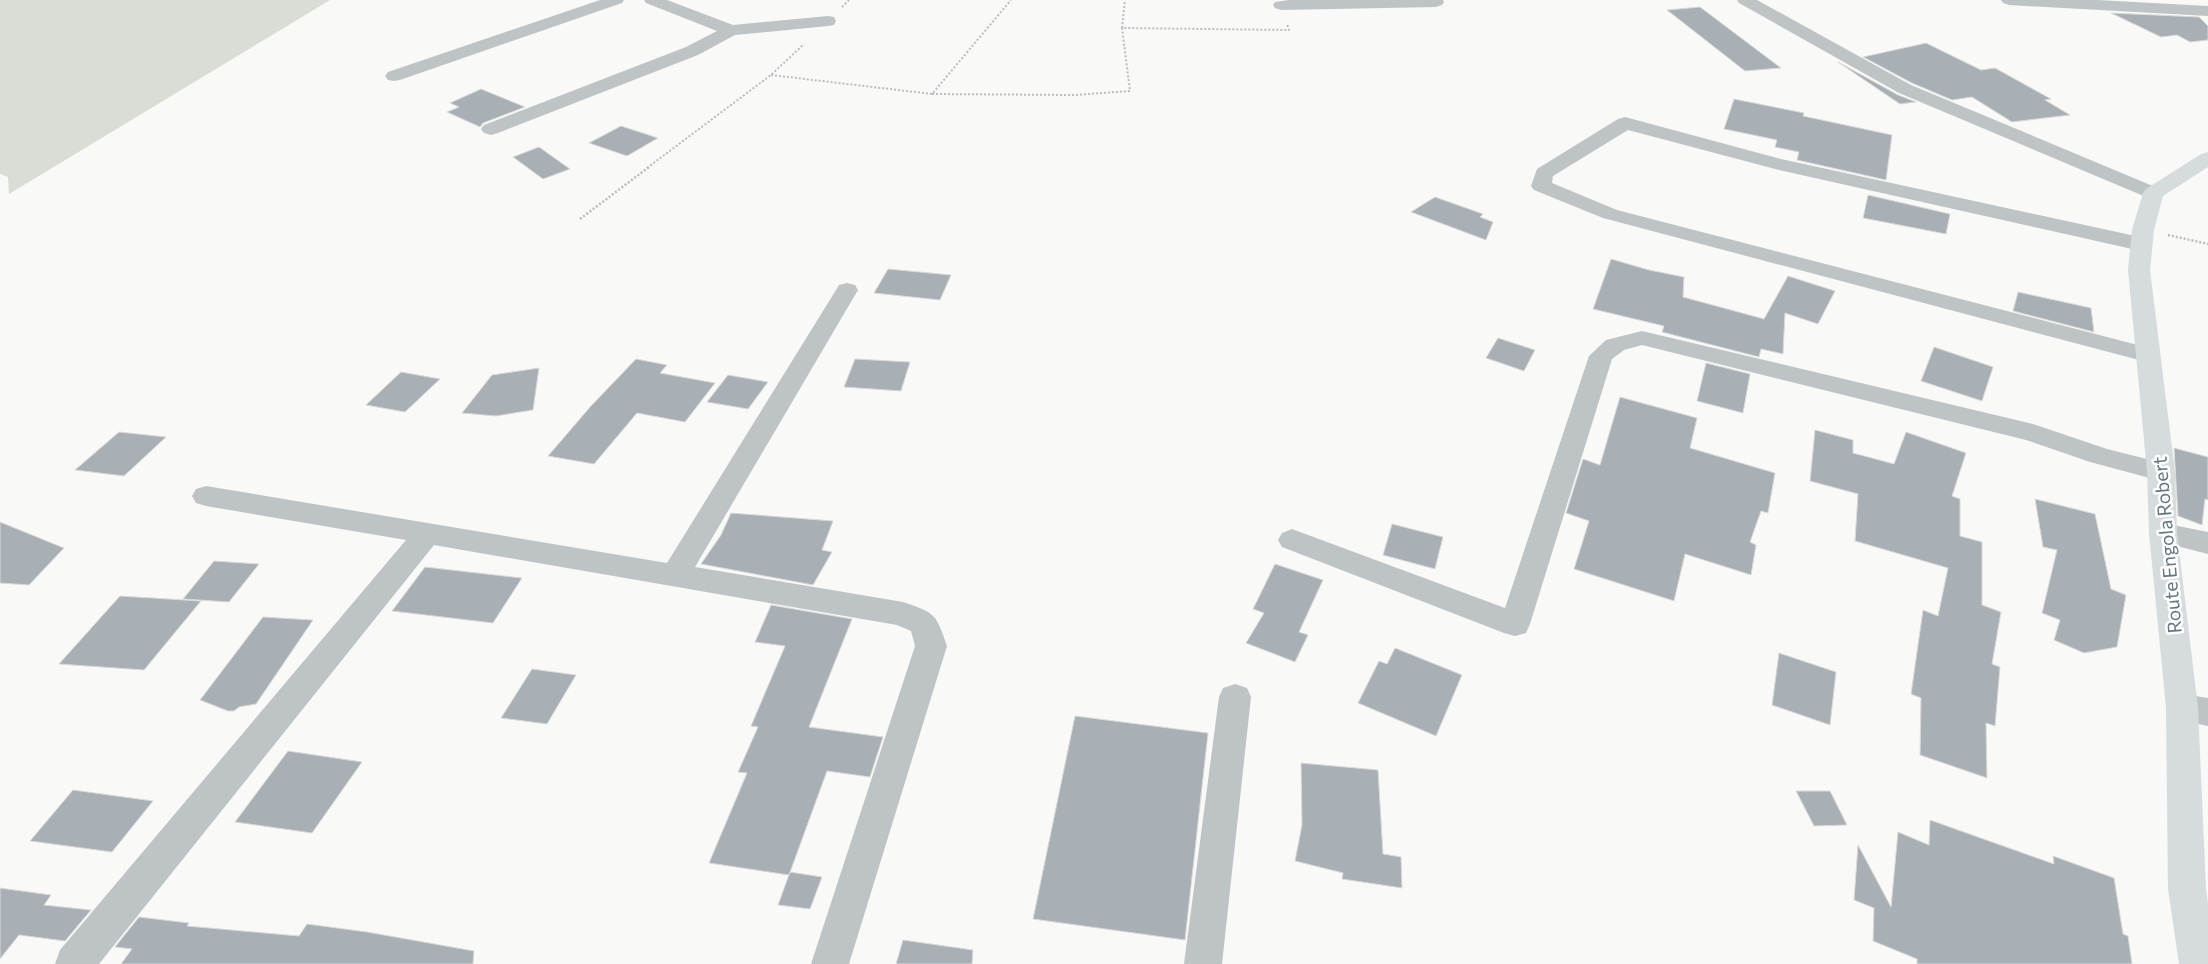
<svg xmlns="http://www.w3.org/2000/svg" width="2208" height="964" font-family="Commissioner,sans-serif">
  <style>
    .green { fill: #d9ddd6 }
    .building { fill: #a8b0b6; stroke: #dbdad9 }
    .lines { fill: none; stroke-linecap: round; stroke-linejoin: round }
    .path-far1 { stroke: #b9bdbf; stroke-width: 2; stroke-dasharray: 2 2; stroke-linecap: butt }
    .path { stroke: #b9bdbf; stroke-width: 2.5; stroke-dasharray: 2 2; stroke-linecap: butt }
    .street { fill: #bec3c6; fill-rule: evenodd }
    .secondary { fill: #d6dbde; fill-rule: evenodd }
    .labels { text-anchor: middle; stroke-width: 5; stroke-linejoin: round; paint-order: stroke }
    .street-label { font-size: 19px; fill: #667680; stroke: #fff }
  </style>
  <rect width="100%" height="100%" fill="#f9f9f7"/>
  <!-- green -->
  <path class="green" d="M 0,0 L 330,0 L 9,194 L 8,177 L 0,174 Z"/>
  <!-- building -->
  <path class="building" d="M 1700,7 L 1781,68 L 1745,71 L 1667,10 Z
    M 2111,13 L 2199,17 L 2208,26 L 2208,40 L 2190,42 L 2177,35 L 2161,37 Z
    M 1926,43 L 1981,70 L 1995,68 L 2051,99 L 2045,100 L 2070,115 L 2012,122 L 1972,97 L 1952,100 L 1912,83 L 1863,57 Z
    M 1838,62 L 1898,95 L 1916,102 L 1900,104 Z
    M 481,89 L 525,107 L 483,123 L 480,127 L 447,112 L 459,107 L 450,103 Z
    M 1734,99 L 1804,113 L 1803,116 L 1892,135 L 1886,180 L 1797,160 L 1799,152 L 1775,147 L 1777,140 L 1724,129 Z
    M 621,126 L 658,138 L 627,156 L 589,143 Z
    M 539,147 L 570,169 L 543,179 L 513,157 Z
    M 1868,195 L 1950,214 L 1946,234 L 1863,218 Z
    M 1435,197 L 1483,214 L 1480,217 L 1493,222 L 1486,240 L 1411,212 Z
    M 1611,259 L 1649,270 L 1684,277 L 1683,297 L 1764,319 L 1788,276 L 1835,291 L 1818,324 L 1785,313 L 1783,354 L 1761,349 L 1759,357 L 1662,332 L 1664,326 L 1593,309 Z
    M 888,269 L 951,275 L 940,300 L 874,293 Z
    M 2018,292 L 2091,308 L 2094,332 L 2013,311 Z
    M 1498,338 L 1535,350 L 1524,371 L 1486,358 Z
    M 1934,347 L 1993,367 L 1982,401 L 1921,381 Z
    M 636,359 L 667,365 L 660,373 L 715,383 L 685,422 L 637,413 L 594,464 L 548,456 L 591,406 Z
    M 855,359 L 910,362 L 901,391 L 844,387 Z
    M 1706,363 L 1750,374 L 1743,413 L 1697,401 Z
    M 539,368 L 533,410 L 496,416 L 462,413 L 492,375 Z
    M 401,372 L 440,379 L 405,412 L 366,405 Z
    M 728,375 L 768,382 L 748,409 L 707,402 Z
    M 1620,397 L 1697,418 L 1690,448 L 1775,473 L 1768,513 L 1761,511 L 1750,542 L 1756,545 L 1751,575 L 1685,554 L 1674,601 L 1574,569 L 1589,521 L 1566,513 L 1583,459 L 1600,465 Z
    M 1815,430 L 1853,440 L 1853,453 L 1894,464 L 1906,432 L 1966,453 L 1952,496 L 1960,499 L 1960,536 L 1982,542 L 1982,605 L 2001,612 L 1992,664 L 2000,667 L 1995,726 L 1986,723 L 1987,778 L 1920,755 L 1921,698 L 1911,694 L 1923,610 L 1938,616 L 1948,568 L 1855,541 L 1858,494 L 1810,481 Z
    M 119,432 L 166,437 L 124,476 L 75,470 Z
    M 2174,448 L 2208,457 L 2208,500 L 2205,499 L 2202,525 L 2178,516 Z
    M 2035,499 L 2095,514 L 2111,589 L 2126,595 L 2117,647 L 2084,653 L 2054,640 L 2060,620 L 2042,613 L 2057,550 L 2043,547 Z
    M 731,513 L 833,521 L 822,550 L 832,552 L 813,585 L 701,564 L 721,535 Z
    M 0,522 L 64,548 L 29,585 L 0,583 Z
    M 1392,524 L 1443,537 L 1435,569 L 1383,555 Z
    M 214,561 L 259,564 L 229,602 L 183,599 Z
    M 1275,564 L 1323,580 L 1299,632 L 1308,635 L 1295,662 L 1246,643 L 1264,613 L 1253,609 Z
    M 425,567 L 522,578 L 493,623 L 392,611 Z
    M 120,596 L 201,601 L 144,670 L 59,664 Z
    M 771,605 L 852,619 L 809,727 L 883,737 L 870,777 L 827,771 L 789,875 L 709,863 L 747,773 L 738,772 L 758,727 L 751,726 L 785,646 L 755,642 Z
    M 263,617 L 313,620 L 256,704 L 239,707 L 234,711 L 228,711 L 200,700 Z
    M 1395,648 L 1462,675 L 1436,736 L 1358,703 L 1379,661 L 1387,664 Z
    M 1779,653 L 1836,672 L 1830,725 L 1772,705 Z
    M 532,669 L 576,675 L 547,724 L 501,718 Z
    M 1075,716 L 1208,733 L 1185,940 L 1033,919 Z
    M 288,751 L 362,762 L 312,833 L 235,822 Z
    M 1301,763 L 1378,770 L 1383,854 L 1401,857 L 1402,888 L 1342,879 L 1343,873 L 1295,861 L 1302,825 Z
    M 73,790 L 153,801 L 112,852 L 30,841 Z
    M 1796,791 L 1830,791 L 1847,825 L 1814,826 Z
    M 1930,820 L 2054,864 L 2053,856 L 2114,878 L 2123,934 L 2128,936 L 2132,964 L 1917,964 L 1917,959 L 1873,941 L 1874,908 L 1854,900 L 1858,845 L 1891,907 L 1898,832 L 1929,845 Z
    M 790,872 L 822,877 L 810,909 L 778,905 Z
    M 0,888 L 51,895 L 44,905 L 91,910 L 65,941 L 19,935 L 0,959 Z
    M 139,917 L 189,923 L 187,926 L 299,936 L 307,924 L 367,932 L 474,951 L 473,964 L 121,964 L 132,949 L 115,947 Z
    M 903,940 L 973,950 L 972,964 L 896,964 Z"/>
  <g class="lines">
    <!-- path-far1 -->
    <path class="path-far1" d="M 842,7 L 849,0
      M 1122,28 L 1125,0
      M 771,75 L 932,94 L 1011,0
      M 932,94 L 1075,95 L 1130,91 L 1122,28 L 1289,30 L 1287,24
      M 647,168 L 771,75 L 804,44"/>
    <!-- path -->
    <path class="path" d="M 580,219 L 649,167
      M 2168,235 L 2208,244"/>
    <!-- street -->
    <path class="street" d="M 600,0 L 624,0 L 622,3 L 400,80 L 394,81 L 388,80 L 385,76 L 388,72 Z
      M 644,0 L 667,0 L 733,25 L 828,16 L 834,17 L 836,21 L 834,25 L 828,26 L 735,35 L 698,55 L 498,133 L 491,135 L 484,133 L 481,129 L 484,125 L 686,47 L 717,31 L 646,3 Z
      M 1289,0 L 1443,0 L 1444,2 L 1442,5 L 1436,7 L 1281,10 L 1275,8 L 1273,5 L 1275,2 Z
      M 1737,0 L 1757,0 L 1911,85 L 2160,189 L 2163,193 L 2160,197 L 2153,199 L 2146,197 L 1899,93 L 1739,3 Z
      M 2001,0 L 2097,0 L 2208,6 L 2208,16 L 2009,5 L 2003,3 Z
      M 1625,117 L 1781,159 L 2149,239 L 2152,244 L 2149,249 L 2141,251 L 1779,170 L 1628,130 L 1553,176 L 1552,183 L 1617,210 L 2157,350 L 2160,355 L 2157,360 L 2148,363 L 2139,360 L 1603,218 L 1534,190 L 1531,186 L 1537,169 L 1618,119 Z
      M 847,283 L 855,285 L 858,290 L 695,567 L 903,602 C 936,613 936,614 947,646 L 849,964 L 811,964 L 915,646 L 911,631 L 897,625 L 434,545 L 99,964 L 55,964 L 60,950 L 406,540 L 206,506 L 196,503 L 192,496 L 196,489 L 206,486 L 667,563 L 836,290 L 839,285 Z
      M 1642,331 L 2033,424 L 2107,449 L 2171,465 L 2175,472 L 2171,479 L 2161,481 L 2090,462 L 2026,440 L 1642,345 L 1624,350 L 1612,359 L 1530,624 L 1526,633 L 1515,636 L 1504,633 L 1282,547 L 1278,540 L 1282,533 L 1292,529 L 1505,608 L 1589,356 L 1606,340 Z
      M 2163,523 L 2208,532 L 2208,554 L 2153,540 L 2149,533 L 2153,526 Z
      M 1235,684 L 1247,688 L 1251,697 L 1222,964 L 1184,964 L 1219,697 L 1223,688 Z
      M 2182,694 L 2208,698 L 2208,726 L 2170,718 L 2166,708 L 2170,698 Z"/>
    <!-- secondary -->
    <path class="secondary" d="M 2208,152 L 2208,167 L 2163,196 L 2154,230 L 2150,270 L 2175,472 L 2177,533 L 2198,708 L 2206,889 L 2208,904 L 2208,964 L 2179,964 L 2168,889 L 2166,708 L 2149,533 L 2147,472 L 2128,270 L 2132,230 L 2143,193 L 2146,189 L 2201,154 Z"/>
  </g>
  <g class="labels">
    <!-- street labels -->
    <g class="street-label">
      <text transform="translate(2167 545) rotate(-95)" y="7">Route Engola Robert</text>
    </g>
  </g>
</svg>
